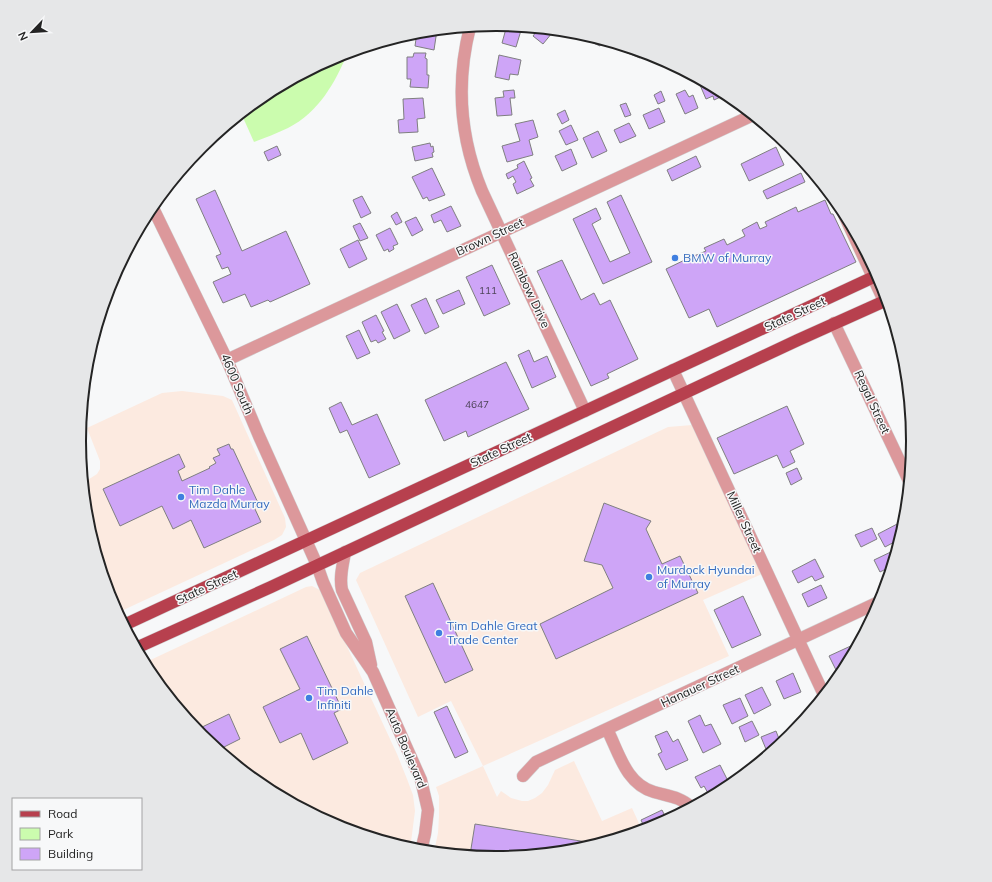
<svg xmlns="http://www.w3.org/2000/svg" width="992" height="882" font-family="Mulish,sans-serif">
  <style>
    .commercial { fill: #fceae0 }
    .green { fill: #cbfcae }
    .building { fill: #cea5f7; stroke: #7f7f80 }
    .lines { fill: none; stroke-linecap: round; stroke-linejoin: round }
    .minor-casing { stroke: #d1d2d3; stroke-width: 13 }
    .major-casing { stroke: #d1d2d3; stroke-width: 13 }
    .minor { stroke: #dc989b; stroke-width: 12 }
    .major { stroke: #b7404e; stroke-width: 12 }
    .shop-dot { fill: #3f7fe0; stroke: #f7f8f9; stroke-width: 1.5 }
    .labels { text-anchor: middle; stroke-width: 3; stroke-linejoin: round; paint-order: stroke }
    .number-label { font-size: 10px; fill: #4e4459 }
    .street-label { font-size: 12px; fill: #242424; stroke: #f7f8f9 }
    .shop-label { font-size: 12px; fill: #366cbe; stroke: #f7f8f9; text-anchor: start }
    .rim { fill: none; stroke: #242424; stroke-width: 2 }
  </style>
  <rect width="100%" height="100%" fill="#f7f8f9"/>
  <!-- commercial -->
  <path class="commercial" d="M 182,391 L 223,396 L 232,400 L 285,518 L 286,527 L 282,535 L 274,540 L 117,613 L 111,600 L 87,522 L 83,483 L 97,474 L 100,469 L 100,461 L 87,428 L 162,393 Z
    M 692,425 L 762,574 L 703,600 L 729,656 L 483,766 L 497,797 L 501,791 L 511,798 L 522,801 L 528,801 L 535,798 L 542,793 L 548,785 L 555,770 L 574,761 L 602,821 L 632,808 L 642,830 L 577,850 L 496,858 L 434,852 L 438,833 L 439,816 L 439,796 L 436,787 L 483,766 L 451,701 L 418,717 L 356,580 L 360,573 L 668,427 Z
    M 312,586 L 320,590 L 324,597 L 397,754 L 407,779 L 413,795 L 415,811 L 411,842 L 409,848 L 336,826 L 264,788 L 201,736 L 149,672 L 144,663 L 306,587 Z"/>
  <!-- green -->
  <path class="green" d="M 348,52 C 335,83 319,112 288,128 C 277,133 265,138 254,142 L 241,113 L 265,94 L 337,56 Z"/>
  <!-- building -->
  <path class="building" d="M 507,25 L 522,27 L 516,47 L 502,43 Z
    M 539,28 L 547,29 L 552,33 L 543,44 L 533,36 Z
    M 437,30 L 434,50 L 415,46 L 417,32 Z
    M 586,35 L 603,40 L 600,46 L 584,39 Z
    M 616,44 L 643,52 L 640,58 L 615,48 Z
    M 414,53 L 426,53 L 425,58 L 427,59 L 427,75 L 429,75 L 428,88 L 410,87 L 411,79 L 407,79 L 407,57 L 413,57 Z
    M 499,55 L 521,60 L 518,75 L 510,74 L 509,80 L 495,77 Z
    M 706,83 L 727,94 L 714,100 L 713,96 L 706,99 L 700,85 Z
    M 514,90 L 515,98 L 510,98 L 512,115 L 497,116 L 495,98 L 504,97 L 503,91 Z
    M 685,90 L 689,97 L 693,95 L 698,108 L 685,114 L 676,94 Z
    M 661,91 L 665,101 L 658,104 L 654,95 Z
    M 423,98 L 425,118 L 417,119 L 418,132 L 399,133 L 398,120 L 404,119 L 403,99 Z
    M 626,103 L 631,115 L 625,117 L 620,105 Z
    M 659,108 L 665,122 L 649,129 L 643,115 Z
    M 565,110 L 569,120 L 562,124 L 557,114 Z
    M 533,120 L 538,137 L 529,140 L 533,155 L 507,162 L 502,146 L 520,141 L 515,124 Z
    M 629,123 L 636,136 L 620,143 L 614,130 Z
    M 571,125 L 578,140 L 566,145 L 559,131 Z
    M 598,131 L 607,151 L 592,158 L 583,138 Z
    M 430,143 L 431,147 L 433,146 L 434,152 L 432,153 L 433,157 L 415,161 L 412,147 Z
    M 277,146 L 281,155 L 268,161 L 264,152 Z
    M 776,147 L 784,165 L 749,181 L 741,164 Z
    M 571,149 L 577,164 L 562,171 L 555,156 Z
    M 696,156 L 701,167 L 672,181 L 667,170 Z
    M 524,161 L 532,178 L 530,179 L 534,186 L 517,194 L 513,184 L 516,182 L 513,176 L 508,179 L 506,174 L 518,168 L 517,165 Z
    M 432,168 L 445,195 L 429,201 L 427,197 L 423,199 L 412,177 Z
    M 801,173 L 805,182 L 767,199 L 763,191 Z
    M 215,190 L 242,251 L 286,231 L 310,284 L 270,302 L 268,300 L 251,307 L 245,294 L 223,303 L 213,282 L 231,274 L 228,267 L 222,269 L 216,256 L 221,254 L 196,199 Z
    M 621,195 L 652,262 L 603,284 L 573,219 L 596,208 L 601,219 L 592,224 L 610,262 L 630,253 L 607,202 Z
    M 362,196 L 371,213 L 361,218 L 353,200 Z
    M 825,200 L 831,214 L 833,214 L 856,262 L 717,327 L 709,309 L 689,318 L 666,269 L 693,256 L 694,260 L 696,259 L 694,256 L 706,251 L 704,248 L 724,239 L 727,245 L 745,236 L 742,230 L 757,222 L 760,229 L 767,226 L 765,222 L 796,207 L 798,212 Z
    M 451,206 L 461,226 L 447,232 L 441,220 L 434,223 L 431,215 Z
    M 397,212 L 402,222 L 396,225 L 391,216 Z
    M 416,217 L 423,230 L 412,236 L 405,222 Z
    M 360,223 L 368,238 L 360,241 L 353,226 Z
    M 390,228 L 398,244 L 393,246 L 394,249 L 389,252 L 388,249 L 384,251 L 376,235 Z
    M 358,240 L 367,259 L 349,268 L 340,249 Z
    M 562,260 L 581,300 L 594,293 L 600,305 L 610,300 L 638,359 L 607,374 L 609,378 L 591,386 L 537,271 Z
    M 492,265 L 510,304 L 484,316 L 466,277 Z
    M 459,290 L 465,304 L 443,314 L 436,300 Z
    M 426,298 L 439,327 L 425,334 L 411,305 Z
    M 397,304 L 410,331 L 394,339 L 381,312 Z
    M 376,315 L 384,331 L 382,332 L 386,339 L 378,343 L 376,340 L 371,342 L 362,322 Z
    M 359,330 L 370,353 L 357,359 L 346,336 Z
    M 529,350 L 534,362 L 547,356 L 556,377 L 532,388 L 518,355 Z
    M 506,362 L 529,409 L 468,437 L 466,431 L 444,441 L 425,400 Z
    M 341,402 L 352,425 L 377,414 L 400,464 L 369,478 L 347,430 L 340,433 L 329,408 Z
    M 787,406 L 804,444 L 790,451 L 795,462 L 783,468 L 777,455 L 734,474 L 717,438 Z
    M 229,444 L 231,449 L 233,449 L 259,505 L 254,507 L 261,522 L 204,548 L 191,520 L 173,529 L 162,506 L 120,526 L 103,489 L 179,454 L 185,467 L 178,471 L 182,481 L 210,468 L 209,467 L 216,463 L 213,458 L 220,455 L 217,449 Z
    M 797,468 L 802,479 L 791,485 L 786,473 Z
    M 604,503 L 651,521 L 646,529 L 662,564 L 680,556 L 698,593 L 556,659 L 540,624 L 613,588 L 602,565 L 584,561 Z
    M 901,522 L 903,528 L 900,539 L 885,547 L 878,534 Z
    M 872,528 L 877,539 L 861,547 L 855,535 Z
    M 897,549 L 892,566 L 880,572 L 874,560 Z
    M 815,559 L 824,577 L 815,581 L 812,576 L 798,583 L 792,571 Z
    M 433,583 L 473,670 L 445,683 L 405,596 Z
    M 821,585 L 827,598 L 808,607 L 802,594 Z
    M 743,596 L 761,635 L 732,648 L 714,610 Z
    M 307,636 L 342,709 L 334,713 L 348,743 L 313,760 L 301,733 L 280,743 L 263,707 L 300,689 L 280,649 Z
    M 855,644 L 857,647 L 843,671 L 838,674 L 829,656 Z
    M 793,673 L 801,692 L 784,699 L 776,681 Z
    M 762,687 L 771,705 L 754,714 L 745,695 Z
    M 740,698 L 748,716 L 732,724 L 723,705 Z
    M 447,706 L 468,752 L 455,758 L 434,712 Z
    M 229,714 L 240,739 L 224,747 L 230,759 L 201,736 L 196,730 Z
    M 700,715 L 705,726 L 711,724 L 721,744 L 703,753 L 688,721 Z
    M 752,721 L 759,735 L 745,742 L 739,727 Z
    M 797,728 L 791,736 L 789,737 L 788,733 Z
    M 667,731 L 673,742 L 678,739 L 688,760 L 666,770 L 658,754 L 662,752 L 655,736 Z
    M 776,731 L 781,744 L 768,754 L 761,737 Z
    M 720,765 L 730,785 L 709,795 L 704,786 L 701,788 L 695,777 Z
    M 662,810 L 667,820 L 670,818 L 655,826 L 645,829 L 641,820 Z
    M 475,824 L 593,843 L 592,845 L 577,850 L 496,858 L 470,855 Z"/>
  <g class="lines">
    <!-- minor casing -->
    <g class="minor-casing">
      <path id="minor" d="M 470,27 C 456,82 460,138 482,191 L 585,411
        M 152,206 L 227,360 L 259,436 L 317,565 L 323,582 L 346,633 L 373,672 L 421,780 L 428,810 L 425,834 L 421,851
        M 840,206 L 884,301
        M 834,323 L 909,481
        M 227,360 L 753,115
        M 673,370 L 824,695
        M 345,552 C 343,565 339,577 342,590 L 366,642 L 371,665
        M 607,729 C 619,753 626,784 654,792 C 668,796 681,797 691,807
        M 523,776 L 536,762 L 881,601"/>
    </g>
    <!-- major casing -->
    <g class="major-casing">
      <path id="major" d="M 124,625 L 878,275
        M 136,648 L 271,587 L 798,340 L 887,300"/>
    </g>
    <!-- minor -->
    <use href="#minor" class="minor"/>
    <!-- major -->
    <use href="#major" class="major"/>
  </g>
  <!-- markers -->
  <g class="shop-dot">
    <circle cx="675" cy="258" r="4"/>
    <circle cx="181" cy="497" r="4"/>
    <circle cx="649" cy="577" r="4"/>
    <circle cx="439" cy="633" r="4"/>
    <circle cx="309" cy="698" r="4"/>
  </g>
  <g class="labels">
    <!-- number labels -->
    <g class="number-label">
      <text x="488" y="294">111</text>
      <text x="477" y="408">4647</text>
    </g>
    <!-- street labels -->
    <g class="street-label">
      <text transform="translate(490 237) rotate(-25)" y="4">Brown Street</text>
      <text transform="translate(529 290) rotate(65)" y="4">Rainbow Drive</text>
      <text transform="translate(795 314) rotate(-25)" y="4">State Street</text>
      <text transform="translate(237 384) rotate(67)" y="4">4600 South</text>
      <text transform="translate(872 402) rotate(65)" y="4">Regal Street</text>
      <text transform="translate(501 450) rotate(-25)" y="4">State Street</text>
      <text transform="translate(744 522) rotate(65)" y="4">Miller Street</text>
      <text transform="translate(207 587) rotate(-25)" y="4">State Street</text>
      <text transform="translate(700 686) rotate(-25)" y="4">Hanauer Street</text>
      <text transform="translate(406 748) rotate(67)" y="4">Auto Boulevard</text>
    </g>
    <!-- shop labels -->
    <g class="shop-label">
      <text x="683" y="262">BMW of Murray</text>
      <text x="189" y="494">Tim Dahle<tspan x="189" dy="14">Mazda Murray</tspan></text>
      <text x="657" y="574">Murdock Hyundai<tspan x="657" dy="14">of Murray</tspan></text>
      <text x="447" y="630">Tim Dahle Great<tspan x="447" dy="14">Trade Center</tspan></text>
      <text x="317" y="695">Tim Dahle<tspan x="317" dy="14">Infiniti</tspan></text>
    </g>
  </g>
  <!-- crop -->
  <path d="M0 0H992V882H0ZM86 441a410 410 0 1 1 820 0a410 410 0 1 1-820 0Z" fill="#e6e7e8" fill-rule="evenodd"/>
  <path class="rim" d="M86 441a410 410 0 1 1 820 0a410 410 0 1 1-820 0Z"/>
  <!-- legend -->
  <rect x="12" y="798" width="130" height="72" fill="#f7f8f9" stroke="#a3a3a4"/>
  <rect x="20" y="811" width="20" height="6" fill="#b7404e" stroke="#a3a3a4"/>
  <text x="48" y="818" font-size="12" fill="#242424">Road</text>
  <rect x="20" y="828" width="20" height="12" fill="#cbfcae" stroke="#a3a3a4"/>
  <text x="48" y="838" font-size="12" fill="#242424">Park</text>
  <rect x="20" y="848" width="20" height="12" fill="#cea5f7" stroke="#a3a3a4"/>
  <text x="48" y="858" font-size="12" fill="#242424">Building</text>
  <!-- north arrow -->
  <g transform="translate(32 32) rotate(245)" stroke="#f7f8f9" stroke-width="3" paint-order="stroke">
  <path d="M0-3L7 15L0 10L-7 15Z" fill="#242424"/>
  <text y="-6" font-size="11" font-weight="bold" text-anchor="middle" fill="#242424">N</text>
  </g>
</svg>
